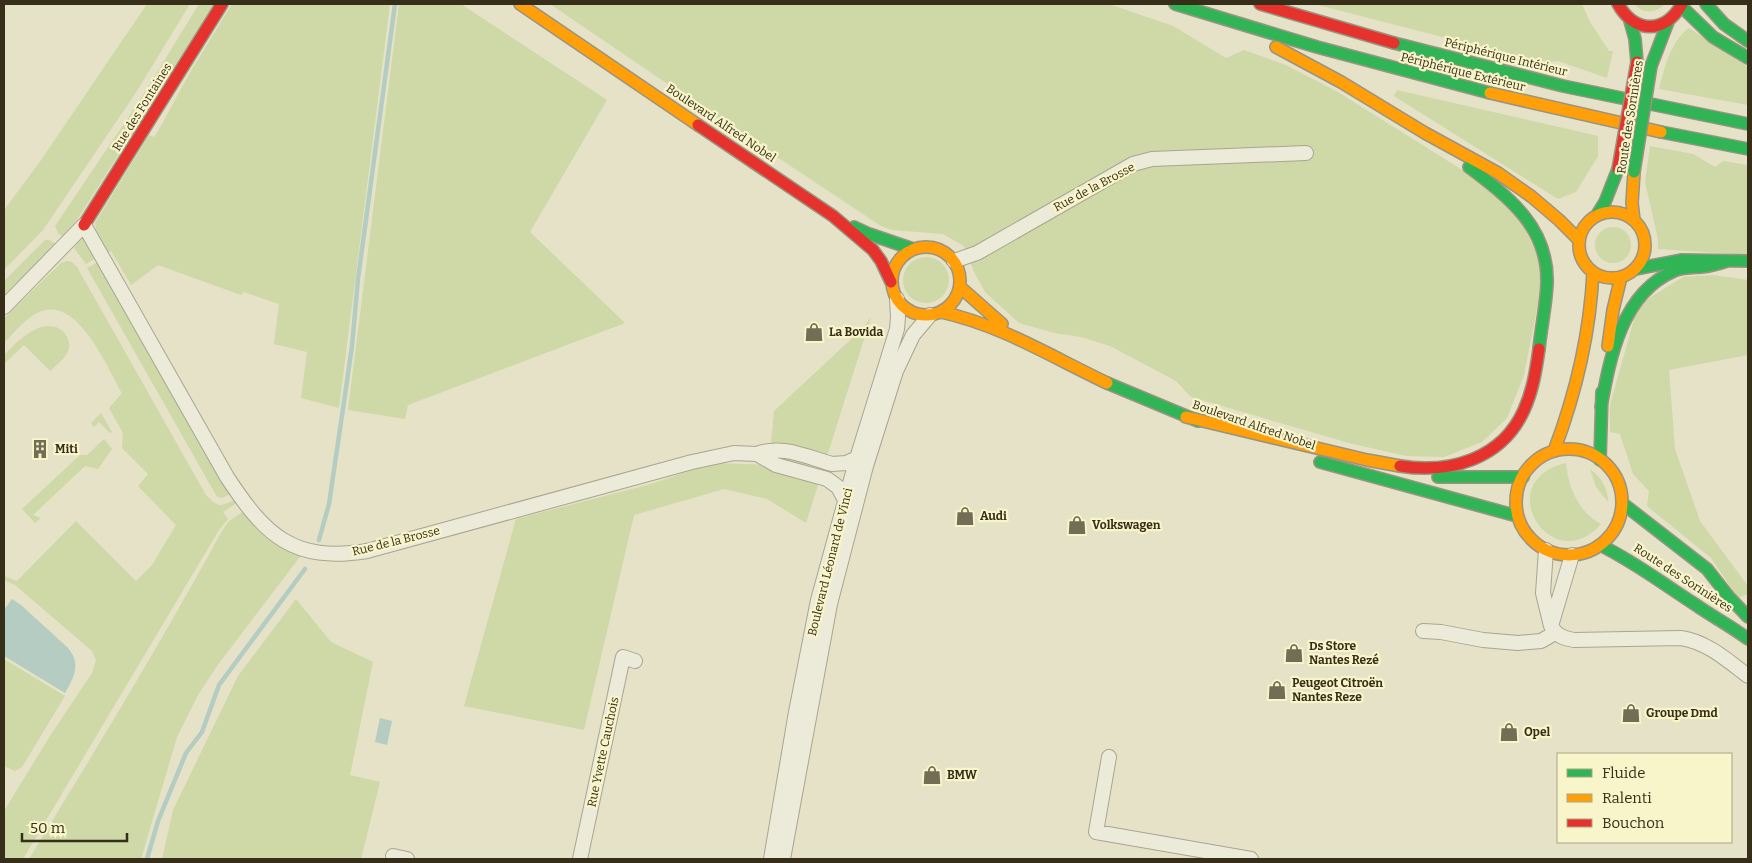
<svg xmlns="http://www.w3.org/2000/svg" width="1752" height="863" font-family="Bitter,serif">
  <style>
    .green { fill: #ced9a7 }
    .water { fill: #b4ccc1 }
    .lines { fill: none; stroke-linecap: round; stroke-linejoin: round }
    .stream { stroke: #b4ccc1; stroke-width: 4.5 }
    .street-casing { stroke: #a9a591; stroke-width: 16 }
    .fast-casing { stroke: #999481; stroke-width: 14 }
    .slow-casing { stroke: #999481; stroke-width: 14 }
    .jam-casing { stroke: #999481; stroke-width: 14 }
    .street { stroke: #ecead9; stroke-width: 14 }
    .fast { stroke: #30b455; stroke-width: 11 }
    .slow { stroke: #ff9f0a; stroke-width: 11 }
    .jam { stroke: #e5322d; stroke-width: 11 }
    .fast-bridge-casing { stroke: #999481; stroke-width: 14; stroke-linecap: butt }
    .jam-bridge-casing { stroke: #999481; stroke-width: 14; stroke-linecap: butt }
    .fast-bridge { stroke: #30b455; stroke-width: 11 }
    .jam-bridge { stroke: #e5322d; stroke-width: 11 }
    .labels { text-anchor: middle; stroke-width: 4.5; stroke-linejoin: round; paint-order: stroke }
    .street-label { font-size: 12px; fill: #372e19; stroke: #f9f5ca }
    .poi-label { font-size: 12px; font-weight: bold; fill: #372e19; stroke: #f9f5ca; text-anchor: start }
  </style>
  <rect width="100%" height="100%" fill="#e5e2c7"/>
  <!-- green -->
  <path class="green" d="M 147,4 L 190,4 L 137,91 L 43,230 L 4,270 L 4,210 L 39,163 Z
    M 199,4 L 214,4 L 77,220 L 63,237 L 58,233 L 55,226 L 142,97 Z
    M 232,4 L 390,4 L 339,408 L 301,398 L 307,352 L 274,344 L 279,304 L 244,292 L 241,295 L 158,265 L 131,285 L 111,251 L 107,253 L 97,234 L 95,223 L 149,135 L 154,137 L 158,131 L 192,69 Z
    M 399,4 L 461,4 L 607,100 L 530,232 L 625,323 L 408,405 L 405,419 L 348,410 Z
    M 550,4 L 1109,4 L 1173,26 L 1226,58 L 1244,50 L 1286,65 L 1338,92 L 1467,173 L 1516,211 L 1542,263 L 1539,299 L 1524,375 L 1507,418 L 1482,442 L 1444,457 L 1406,456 L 1349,443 L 1191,397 L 1176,381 L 1110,346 L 1081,337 L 1054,333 L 1019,323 L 985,292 L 974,272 L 964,246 L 943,234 L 892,230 L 881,226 L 700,106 Z
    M 1314,4 L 1582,4 L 1590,22 L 1609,51 L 1613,51 L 1607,78 L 1558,61 L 1543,63 Z
    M 1634,4 L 1665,4 C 1655,14 1644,14 1634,4 Z
    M 1689,28 L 1748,67 L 1748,105 L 1659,89 C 1665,67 1670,42 1689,28 Z
    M 1397,90 L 1598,136 L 1598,156 L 1576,192 L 1558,199 L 1394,96 Z
    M 1650,146 L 1693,154 L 1715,167 L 1723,161 L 1748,165 L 1748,255 L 1658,249 L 1658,239 L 1645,182 Z
    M1595 245a18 18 0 1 1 36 0a18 18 0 1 1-36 0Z
    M 84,238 L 98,257 L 86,264 L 74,248 L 80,240 Z
    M 45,240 L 49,240 L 57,244 L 4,295 L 4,281 Z
    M903 280a23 23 0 1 1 46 0a23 23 0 1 1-46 0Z
    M 67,261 L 72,262 L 77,267 L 206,495 C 222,511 220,504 236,500 L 238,502 L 223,512 L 228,519 L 219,530 L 23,859 L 4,859 L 4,811 L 50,736 L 92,673 L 96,660 L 92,651 L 15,585 L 4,580 L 4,576 L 17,581 L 76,521 L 136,581 L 152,565 L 176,525 L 138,486 L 148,474 L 122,448 L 123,433 L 109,408 L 122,393 C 108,369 79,298 42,311 C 27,316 15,332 4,343 L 4,318 L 61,263 Z
    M 98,262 L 231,493 L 223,498 L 218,497 L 216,495 L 87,268 Z
    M 1713,275 L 1748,280 L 1748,355 L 1669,370 L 1675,449 L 1700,521 L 1748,586 L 1748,594 L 1738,598 L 1711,558 L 1647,506 L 1649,491 L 1633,474 L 1620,434 L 1610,432 L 1610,405 L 1638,305 L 1683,277 Z
    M 871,317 L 806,523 L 767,499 L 724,489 L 634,515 L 584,730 L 464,706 L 516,519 L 651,484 L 713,463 L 769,465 L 774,411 L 862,329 Z
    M 46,326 L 56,327 L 63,331 C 78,349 63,359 50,371 L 24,345 L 4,364 L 4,355 C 16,343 29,329 46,326 Z
    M 101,413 L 112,432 L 110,433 L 99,422 L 94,427 L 91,423 Z
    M 104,439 L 112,449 L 98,469 L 85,466 L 33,515 L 41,518 L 35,523 L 22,509 L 80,455 L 87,455 Z
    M 1566,463 C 1568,487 1579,513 1601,524 C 1552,580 1489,481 1566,463 Z
    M 1590,469 C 1601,477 1608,488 1608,502 L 1596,487 Z
    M 244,511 L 302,554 L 217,666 L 198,695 L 177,737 L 141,859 L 29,859 C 95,751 161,643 222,531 L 229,521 Z
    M 296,599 L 331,642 L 373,662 L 350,775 L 380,782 L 361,859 L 162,859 L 173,810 L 238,676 Z
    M 4,659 L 65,696 L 22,767 L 15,771 L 4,766 Z"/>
  <!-- water -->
  <path class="water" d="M 12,599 L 21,605 L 67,647 C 82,663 74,677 65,693 L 4,656 L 4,610 Z
    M 380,718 L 392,721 L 387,745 L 375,742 Z"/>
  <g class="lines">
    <!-- stream -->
    <path class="stream" d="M 319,540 L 329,504 L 345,395 L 352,346 L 358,279 L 395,4
      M 147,859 L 158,821 L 186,753 L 202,732 L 219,685 L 305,569"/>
    <!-- street casing -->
    <g class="street-casing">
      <path id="street" d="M 954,261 L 977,253 L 1133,164 L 1152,159 L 1306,153
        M 4,307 L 84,225 L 227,477 C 265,535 293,563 367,551 L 692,462 L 734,453 L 757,454 L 776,465 L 827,479 L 838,487 L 845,500
        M 757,454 C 781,444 807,457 832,464 L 846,463 L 857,458
        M 1546,550 L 1543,593 L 1551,626 L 1572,555
        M 1551,626 C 1557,636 1563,638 1574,640 L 1681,638 C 1707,642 1727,660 1748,676
        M 1423,631 L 1441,632 L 1483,640 L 1518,643 L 1541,641 L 1555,633
        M 1109,757 L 1096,832 L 1251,859
        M 393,856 L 407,859
        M 580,859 L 623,657 L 635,661
        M 771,859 L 796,712 L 818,600 L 857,458 L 897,329 L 898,317 L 897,299
        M 783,859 L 830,604 L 866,466 L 896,371 L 913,335 L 930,315"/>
    </g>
    <!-- fast casing -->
    <g class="fast-casing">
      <path id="fast" d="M 1175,4 L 1317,47 L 1490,93
        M 1706,4 L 1724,24 L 1748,41
        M 1681,6 L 1713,37 L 1748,58
        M 1630,21 L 1635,39 L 1637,62
        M 1394,43 L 1563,86 L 1748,124
        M 1651,66 L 1668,22
        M 1661,132 L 1748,149
        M 1469,167 C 1510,198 1549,228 1547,284 C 1546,306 1541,328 1539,349
        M 1597,215 L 1605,202 L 1618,169
        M 854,227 L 869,234 L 913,249
        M 1635,269 L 1682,260 L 1748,261
        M 1107,383 L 1198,421
        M 1601,407 C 1610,357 1622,293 1674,271 C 1682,267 1692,268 1701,267 C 1710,266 1718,264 1727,261
        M 1600,460 L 1602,392
        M 1320,462 L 1517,516
        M 1438,477 L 1523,477
        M 1622,503 L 1707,569 L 1729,597 L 1748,617
        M 1600,545 C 1635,562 1663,584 1696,605 C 1713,617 1731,626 1748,639"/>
    </g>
    <!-- slow casing -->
    <g class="slow-casing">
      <path id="slow" d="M 520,4 L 698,125
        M 1276,47 L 1341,82 L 1425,133 L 1498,173 L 1532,197 L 1559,220 L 1579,240
        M 1490,93 L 1661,132
        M 1634,172 L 1632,203 L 1634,220
        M1579 245a33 33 0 1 1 66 0a33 33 0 1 1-66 0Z
        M892 281a34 34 0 1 1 68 0a34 34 0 1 1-68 0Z
        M 960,287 L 1002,324
        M 941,312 C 1001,325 1052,357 1107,383
        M 1608,346 L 1613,310 L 1621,277
        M 1186,417 L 1367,460 L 1400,466
        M1516 502a53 53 0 1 1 106 0a53 53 0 1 1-106 0Z
        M 1554,451 C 1576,393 1590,334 1593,272"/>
    </g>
    <!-- jam casing -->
    <g class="jam-casing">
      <path id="jam" d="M 1260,4 L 1394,43
        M 1618,4 C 1635,34 1665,34 1682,4
        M 698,125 L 833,216 L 873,250 L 881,261 L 891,282
        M 84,225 L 222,4
        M 1400,466 C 1450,474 1502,459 1524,410 C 1533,390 1536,370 1539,349"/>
    </g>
    <!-- street -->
    <use href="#street" class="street"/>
    <!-- fast -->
    <use href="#fast" class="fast"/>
    <!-- slow -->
    <use href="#slow" class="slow"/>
    <!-- jam -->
    <use href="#jam" class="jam"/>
    <!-- fast-bridge casing -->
    <g class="fast-bridge-casing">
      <path id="fast-bridge" d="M 1634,172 L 1651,66"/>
    </g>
    <!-- jam-bridge casing -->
    <g class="jam-bridge-casing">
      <path id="jam-bridge" d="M 1618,169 L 1637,62"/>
    </g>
    <!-- fast-bridge -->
    <use href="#fast-bridge" class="fast-bridge"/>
    <!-- jam-bridge -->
    <use href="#jam-bridge" class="jam-bridge"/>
  </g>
  <!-- icons -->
  <defs>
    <g id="shop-bare" transform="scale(1.5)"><path d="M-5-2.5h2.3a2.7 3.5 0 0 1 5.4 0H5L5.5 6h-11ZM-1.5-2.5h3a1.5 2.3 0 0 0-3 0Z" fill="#746d56" stroke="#f9f5ca" stroke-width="2.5" paint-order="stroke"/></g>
    <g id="building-bare" transform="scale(1.5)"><path d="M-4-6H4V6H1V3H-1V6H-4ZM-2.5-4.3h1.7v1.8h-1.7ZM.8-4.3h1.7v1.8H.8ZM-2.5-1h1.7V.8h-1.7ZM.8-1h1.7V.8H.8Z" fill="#746d56" stroke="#f9f5ca" stroke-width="2.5" paint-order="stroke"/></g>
  </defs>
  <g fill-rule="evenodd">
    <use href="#shop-bare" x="814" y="332"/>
    <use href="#building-bare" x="40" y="449"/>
    <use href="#shop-bare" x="965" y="516"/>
    <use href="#shop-bare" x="1077" y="525"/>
    <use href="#shop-bare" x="1294" y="653"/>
    <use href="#shop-bare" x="1277" y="690"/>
    <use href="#shop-bare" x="1631" y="713"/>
    <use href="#shop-bare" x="1509" y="732"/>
    <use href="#shop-bare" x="932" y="775"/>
  </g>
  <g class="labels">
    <!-- street labels -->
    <g class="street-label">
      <text transform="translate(1506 57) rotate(14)" y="4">Périphérique Intérieur</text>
      <text transform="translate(1463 72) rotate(14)" y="4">Périphérique Extérieur</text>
      <text transform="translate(142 107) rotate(-58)" y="4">Rue des Fontaines</text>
      <text transform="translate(1630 117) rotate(-81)" y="4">Route des Sorinières</text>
      <text transform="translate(721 123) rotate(34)" y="4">Boulevard Alfred Nobel</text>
      <text transform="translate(1094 187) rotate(-28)" y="4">Rue de la Brosse</text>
      <text transform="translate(1254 425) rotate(19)" y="4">Boulevard Alfred Nobel</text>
      <text transform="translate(396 541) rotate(-14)" y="4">Rue de la Brosse</text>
      <text transform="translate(830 562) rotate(-76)" y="4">Boulevard Léonard de Vinci</text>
      <text transform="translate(1683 578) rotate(33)" y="4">Route des Sorinières</text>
      <text transform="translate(603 752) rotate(-78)" y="4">Rue Yvette Cauchois</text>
    </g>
    <!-- poi labels -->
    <g class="poi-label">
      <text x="829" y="336">La Bovida</text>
      <text x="55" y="453">Miti</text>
      <text x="980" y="520">Audi</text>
      <text x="1092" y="529">Volkswagen</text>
      <text x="1309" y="650">Ds Store<tspan x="1309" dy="14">Nantes Rezé</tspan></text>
      <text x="1292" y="687">Peugeot Citroën<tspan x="1292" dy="14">Nantes Reze</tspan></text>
      <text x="1646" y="717">Groupe Dmd</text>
      <text x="1524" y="736">Opel</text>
      <text x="947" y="779">BMW</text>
    </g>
  </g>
  <!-- border -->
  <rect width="1752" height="863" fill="none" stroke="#372e19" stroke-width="10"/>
  <!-- legend -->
  <rect x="1557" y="753" width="175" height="90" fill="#f9f5ca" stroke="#aba583"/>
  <rect x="1567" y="769" width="25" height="8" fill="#30b455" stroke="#aba583"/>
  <text x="1602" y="778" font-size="15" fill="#372e19">Fluide</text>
  <rect x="1567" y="794" width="25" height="8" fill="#ff9f0a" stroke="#aba583"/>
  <text x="1602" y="803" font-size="15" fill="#372e19">Ralenti</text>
  <rect x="1567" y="819" width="25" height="8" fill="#e5322d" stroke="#aba583"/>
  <text x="1602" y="828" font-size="15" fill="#372e19">Bouchon</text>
  <!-- scale -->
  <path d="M22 833v8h105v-8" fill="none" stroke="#372e19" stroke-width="2.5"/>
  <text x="30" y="833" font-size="15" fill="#372e19" stroke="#f9f5ca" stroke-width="4" paint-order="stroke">50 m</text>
</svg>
